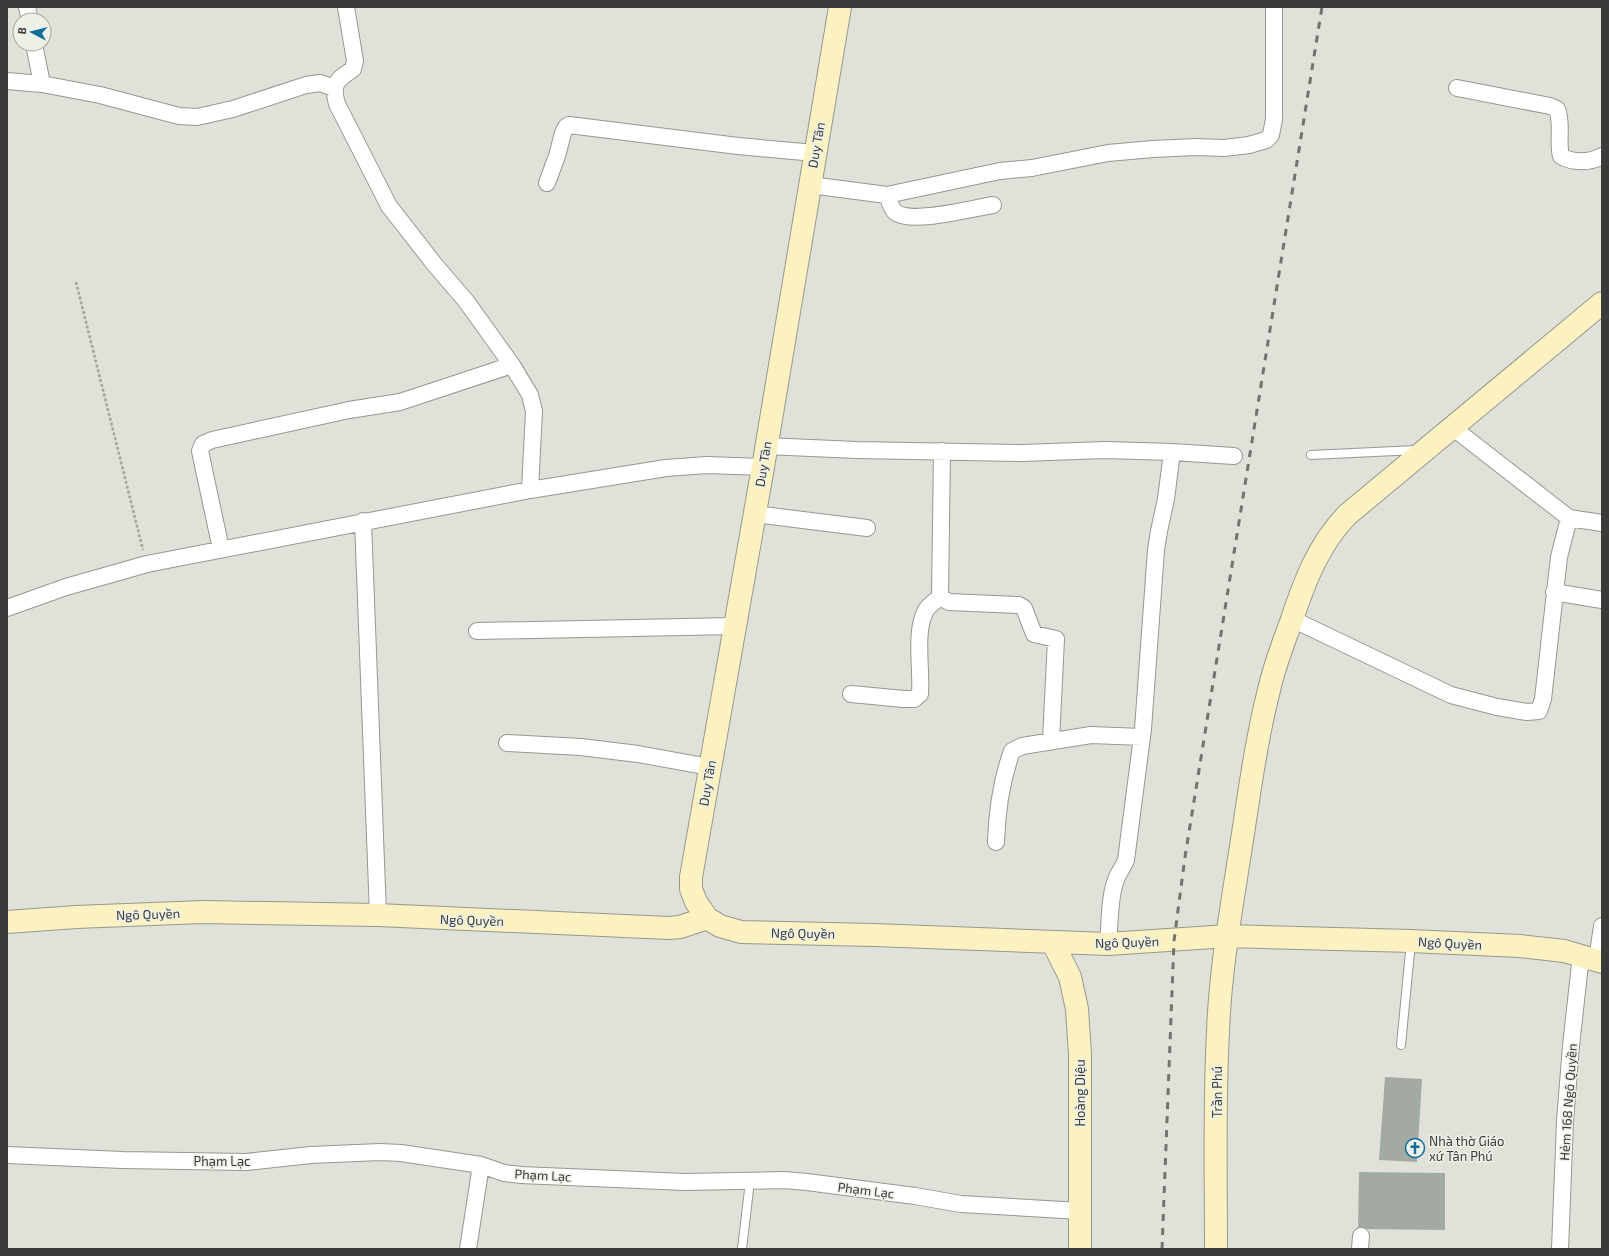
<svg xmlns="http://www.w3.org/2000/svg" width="1609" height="1256" font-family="'Exo 2',sans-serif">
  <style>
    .building { fill: #a3aaa3 }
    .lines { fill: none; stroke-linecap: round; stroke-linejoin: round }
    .lane-casing { stroke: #969890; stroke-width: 10 }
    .street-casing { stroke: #969890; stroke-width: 18 }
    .secondary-casing { stroke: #969890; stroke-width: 24 }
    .path { stroke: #a2a49e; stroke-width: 2.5; stroke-dasharray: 3 2; stroke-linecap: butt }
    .lane { stroke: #fff; stroke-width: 8 }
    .street { stroke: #fff; stroke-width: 16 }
    .secondary { stroke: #fbf1c1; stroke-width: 22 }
    .rail { stroke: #72736f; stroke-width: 3; stroke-dasharray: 7 7; stroke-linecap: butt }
    .labels { text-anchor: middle; stroke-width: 3; stroke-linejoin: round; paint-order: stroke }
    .street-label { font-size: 13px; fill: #3b3c39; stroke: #edf0e7 }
    .poi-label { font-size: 13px; fill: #3b3c39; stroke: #edf0e7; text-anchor: start }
  </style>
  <rect width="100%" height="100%" fill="#e0e2da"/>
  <!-- building -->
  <path class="building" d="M 1385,1077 L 1422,1079 L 1417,1162 L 1379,1160 Z
    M 1359,1172 L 1445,1173 L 1445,1230 L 1358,1229 Z"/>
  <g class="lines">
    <!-- lane casing -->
    <g class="lane-casing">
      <path id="lane" d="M 1311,455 L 1416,450
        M 1401,1045 L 1411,942
        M 742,1249 L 750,1181"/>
    </g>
    <!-- street casing -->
    <g class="street-casing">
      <path id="street" d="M 27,7 L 30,20
        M 346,7 L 355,61 L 353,69 C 337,80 331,83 337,104 L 389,206 L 435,265 L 466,301 L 512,365 L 530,395 L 534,411 L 530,490
        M 34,44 L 42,84
        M 7,81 L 42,84 L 100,95 L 179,116 L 197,117 L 233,109 L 306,85 L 320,83 L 334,88
        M 1457,88 L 1550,106 L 1557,109 C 1563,124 1557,141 1561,156 C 1572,163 1590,163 1602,156
        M 547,183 L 557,156 L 563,133 L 566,127 L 569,125 L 738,146 L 815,153
        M 810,185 L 887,195 L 1000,171 L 1032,168 L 1108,153 L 1153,149 L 1195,147 L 1224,148 L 1249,145 L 1266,140 L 1271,135 L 1274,119 L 1274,7
        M 887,195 C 889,201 891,208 895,212 C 911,225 973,208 993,205
        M 1452,427 L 1569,518 L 1602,523
        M 766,446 L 856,450 L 1022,453 L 1105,450 L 1172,452 L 1234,456
        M 942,451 L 940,597 L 949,602 L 1019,605 L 1024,608 L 1034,634 L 1056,639 L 1051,741
        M 755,514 L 867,528
        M 363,521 L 378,915
        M 221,549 L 200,451 L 203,444 L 212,440 L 349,410 L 400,402 L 512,365
        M 1554,592 L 1602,600
        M 7,608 L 66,587 L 147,564 L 530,490 L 666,468 L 707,465 L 763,467
        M 1292,619 L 1451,695 L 1497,707 L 1527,712 L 1539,711 L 1543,699 L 1559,557 L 1569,518
        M 477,631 L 734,626
        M 851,694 L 904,699 L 914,699 L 920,694 C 922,670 914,631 926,610 C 929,605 936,601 940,597
        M 507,743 L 581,747 L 638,754 L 710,767
        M 996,842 C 997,811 1001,781 1012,751 L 1022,746 L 1091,735 L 1142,737
        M 1108,944 C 1110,926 1109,896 1116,880 C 1118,873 1123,868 1126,860 L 1143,729 L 1156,550 L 1159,531 L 1166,499 L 1172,452
        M 1597,960 L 1602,926
        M 7,1155 L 122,1160 L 246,1162 L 311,1155 L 380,1152 L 401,1153 L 481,1165 L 504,1173 L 521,1175 L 685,1182 L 784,1180 L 807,1182 L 915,1196 L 961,1204 L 1080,1211
        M 468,1249 L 481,1165
        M 1360,1249 L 1361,1236
        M 1560,1249 L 1565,1121 L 1571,1046 L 1581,955"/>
    </g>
    <!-- secondary casing -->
    <g class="secondary-casing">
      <path id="secondary" d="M 840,7 L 763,467 L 691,877 L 691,889 L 696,902 L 707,918 L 720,926 L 741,932 L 874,935 L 1108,944 L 1228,936 L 1411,941 L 1520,946 L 1564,951 L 1602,962
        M 7,922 L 76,917 L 203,912 L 378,915 L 669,928 L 680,927 L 707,918
        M 1053,943 L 1070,977 L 1077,1009 L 1080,1054 L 1080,1249
        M 1216,1249 C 1216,1177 1214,1104 1218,1032 C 1220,974 1230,917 1239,859 C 1248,803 1255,745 1269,690 C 1274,667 1283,644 1291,622 C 1304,583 1318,545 1347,515 L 1602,303"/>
    </g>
    <!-- path -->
    <path class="path" d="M 76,282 L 143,550"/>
    <!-- lane -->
    <use href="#lane" class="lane"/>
    <!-- street -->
    <use href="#street" class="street"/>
    <!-- secondary -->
    <use href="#secondary" class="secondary"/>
    <!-- rail -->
    <path class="rail" d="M 1162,1249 L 1174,941 L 1185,857 L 1322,7"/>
  </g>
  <!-- icons -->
  <defs>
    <g id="church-ring" transform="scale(1)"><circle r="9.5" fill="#edf0e7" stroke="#0f6c9b" stroke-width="1.5"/><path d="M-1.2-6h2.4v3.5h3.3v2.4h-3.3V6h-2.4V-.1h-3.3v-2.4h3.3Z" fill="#0f6c9b"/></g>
  </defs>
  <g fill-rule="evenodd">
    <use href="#church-ring" x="1415" y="1148"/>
  </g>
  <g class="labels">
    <!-- street labels -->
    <g class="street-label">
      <text transform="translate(816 145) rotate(-80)" y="5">Duy Tân</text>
      <text transform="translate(763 464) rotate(-81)" y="5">Duy Tân</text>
      <text transform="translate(707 783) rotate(-80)" y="5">Duy Tân</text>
      <text transform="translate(148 914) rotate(-2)" y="5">Ngô Quyền</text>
      <text transform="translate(472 920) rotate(2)" y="5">Ngô Quyền</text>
      <text transform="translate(803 933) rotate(1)" y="5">Ngô Quyền</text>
      <text transform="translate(1127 942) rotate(-2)" y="5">Ngô Quyền</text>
      <text transform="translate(1450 943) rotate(3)" y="5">Ngô Quyền</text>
      <text transform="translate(1217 1092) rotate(-90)" y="5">Trần Phú</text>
      <text transform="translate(1080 1093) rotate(-90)" y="5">Hoàng Diệu</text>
      <text transform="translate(1568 1102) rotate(-86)" y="5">Hẻm 168 Ngô Quyền</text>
      <text x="222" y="1166">Phạm Lạc</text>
      <text transform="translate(543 1175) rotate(3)" y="5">Phạm Lạc</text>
      <text transform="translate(866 1190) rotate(7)" y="5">Phạm Lạc</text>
    </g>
    <!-- poi labels -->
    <g class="poi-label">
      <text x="1429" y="1146">Nhà thờ Giáo<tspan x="1429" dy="15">xứ Tân Phú</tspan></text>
    </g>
  </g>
  <!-- border -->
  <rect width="1609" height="1256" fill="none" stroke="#3b3c39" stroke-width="16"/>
  <!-- north arrow -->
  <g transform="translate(32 32) rotate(277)"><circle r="19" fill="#edf0e7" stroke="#a6a8a1"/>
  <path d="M0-3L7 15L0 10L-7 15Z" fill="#0f6c9b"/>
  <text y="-6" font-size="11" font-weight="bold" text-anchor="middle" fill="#3b3c39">B</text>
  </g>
</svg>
